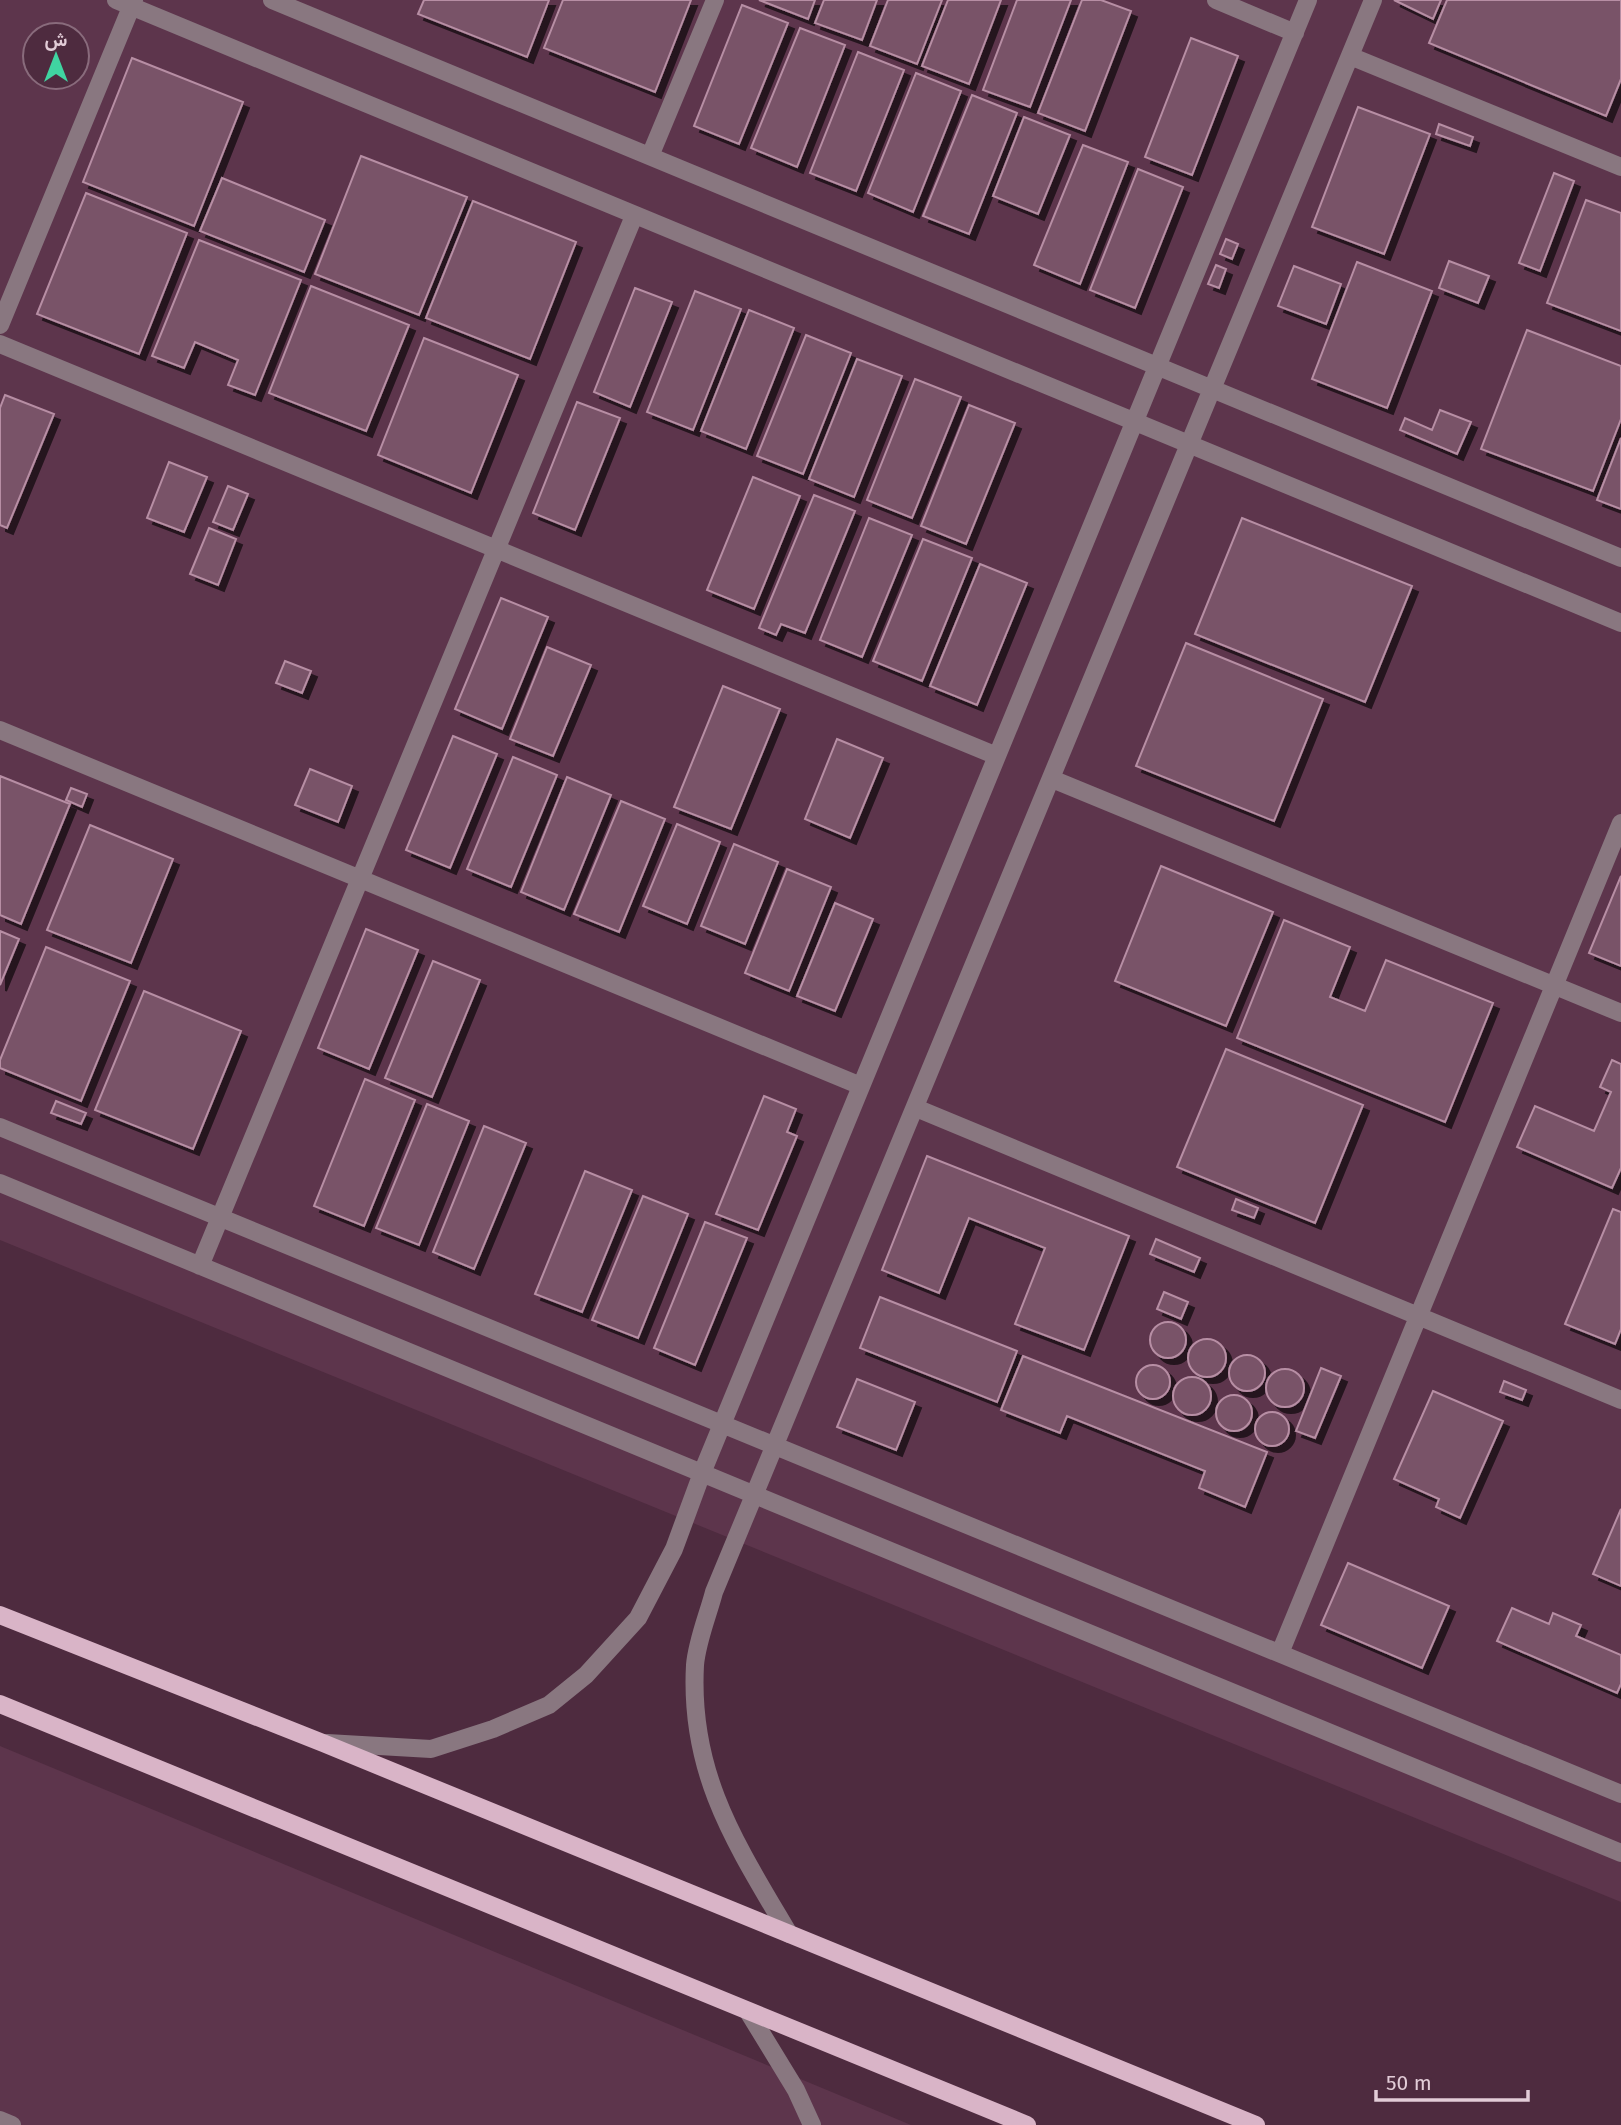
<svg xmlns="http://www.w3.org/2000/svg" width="1621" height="2125" font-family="'Fira Sans',Vazirmatn,sans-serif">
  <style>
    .built { fill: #5d354c; fill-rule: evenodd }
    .building { fill: #795368; stroke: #b78ea4; stroke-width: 2; filter: url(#shadow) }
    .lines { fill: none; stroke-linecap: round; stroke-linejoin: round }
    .minor { stroke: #897780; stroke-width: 18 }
    .major { stroke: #d9b4c7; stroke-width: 18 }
  </style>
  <defs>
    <filter id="shadow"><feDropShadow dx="6" dy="6" stdDeviation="0" flood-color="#0009"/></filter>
  </defs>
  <rect width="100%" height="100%" fill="#4e2b3f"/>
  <!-- built -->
  <path class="built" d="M 0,0 L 1621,0 L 1621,1902 L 0,1240 ZM 35,35 L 77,35 L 77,77 L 35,77 Z
    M 0,1746 L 911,2125 L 0,2125 Z"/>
  <!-- building -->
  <path class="building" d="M 424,0 L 549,0 L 527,57 L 418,14 Z
    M 563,0 L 691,0 L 655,92 L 544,48 Z
    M 759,0 L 815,0 L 808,19 Z
    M 824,0 L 877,0 L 862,40 L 815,23 Z
    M 888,0 L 942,0 L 917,64 L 870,46 Z
    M 948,0 L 1001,0 L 969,84 L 922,66 Z
    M 1017,0 L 1071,0 L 1030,107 L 983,90 Z
    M 1082,0 L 1101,0 L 1131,11 L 1085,131 L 1038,113 Z
    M 1394,0 L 1441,0 L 1433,19 Z
    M 1447,0 L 1621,0 L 1621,79 L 1606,116 L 1429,43 Z
    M 742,5 L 788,23 L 739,144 L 694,126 Z
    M 800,28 L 845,45 L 797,167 L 751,148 Z
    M 1191,38 L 1238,56 L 1192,175 L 1145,157 Z
    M 858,52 L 904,70 L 856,191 L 810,173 Z
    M 132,58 L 243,102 L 194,226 L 83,182 Z
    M 916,73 L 961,91 L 913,212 L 868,193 Z
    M 972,95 L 1017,113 L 969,234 L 923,216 Z
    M 1358,107 L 1430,134 L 1384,254 L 1312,227 Z
    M 1024,117 L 1070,135 L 1038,214 L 993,196 Z
    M 1439,124 L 1473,137 L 1470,146 L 1436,134 Z
    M 1083,145 L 1128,162 L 1080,284 L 1034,265 Z
    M 361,156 L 467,197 L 419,315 L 315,274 Z
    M 1138,169 L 1183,187 L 1135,308 L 1090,290 Z
    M 1554,173 L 1574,181 L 1540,271 L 1519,263 Z
    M 222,178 L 325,220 L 304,272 L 200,231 Z
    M 86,193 L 187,233 L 139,354 L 37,314 Z
    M 1586,200 L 1621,213 L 1621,331 L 1547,303 Z
    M 473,201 L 576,242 L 530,359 L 426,318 Z
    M 1226,239 L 1238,244 L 1232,259 L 1220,254 Z
    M 199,240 L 301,280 L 255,395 L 228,385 L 238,360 L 195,342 L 184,368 L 152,356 Z
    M 1449,261 L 1489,276 L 1478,303 L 1439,288 Z
    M 1357,262 L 1432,291 L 1387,408 L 1312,379 Z
    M 1216,265 L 1226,269 L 1219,288 L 1208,284 Z
    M 1294,266 L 1341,284 L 1326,324 L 1278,306 Z
    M 311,286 L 409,325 L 366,431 L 269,393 Z
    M 635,288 L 672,302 L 630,407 L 594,392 Z
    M 695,291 L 741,309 L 693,430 L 647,412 Z
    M 749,310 L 794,328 L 746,449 L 701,431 Z
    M 1527,330 L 1621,366 L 1621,419 L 1593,491 L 1481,449 Z
    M 806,335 L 851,353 L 803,474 L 757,456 Z
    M 424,338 L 518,375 L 471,493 L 378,455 Z
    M 857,359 L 902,376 L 854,497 L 809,479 Z
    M 915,379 L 961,397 L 912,518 L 867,500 Z
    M 5,395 L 54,414 L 7,528 L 0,525 L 0,408 Z
    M 577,402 L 620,418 L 575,530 L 533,513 Z
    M 969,405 L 1015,423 L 966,544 L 921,526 Z
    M 1440,410 L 1471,422 L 1457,454 L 1400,430 L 1405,418 L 1432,430 Z
    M 1621,438 L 1621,509 L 1597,500 Z
    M 169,462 L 207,477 L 184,532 L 147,518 Z
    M 753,477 L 800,496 L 754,609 L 707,590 Z
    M 228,486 L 248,494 L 233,530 L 213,522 Z
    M 814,495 L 855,511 L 805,633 L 781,624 L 776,635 L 759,628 Z
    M 869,518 L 912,535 L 862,657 L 820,640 Z
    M 1242,518 L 1412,586 L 1365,702 L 1195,634 Z
    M 209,528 L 236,539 L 218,585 L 190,574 Z
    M 923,539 L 972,558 L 922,681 L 873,661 Z
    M 980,564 L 1027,583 L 977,705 L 930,686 Z
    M 501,598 L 548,617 L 502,729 L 455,709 Z
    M 1186,643 L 1323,699 L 1274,821 L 1136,766 Z
    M 547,647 L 591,665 L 553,756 L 510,739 Z
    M 285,661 L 311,671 L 302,693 L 276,683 Z
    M 723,686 L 780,709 L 731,829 L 674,807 Z
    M 453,736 L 497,754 L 450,868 L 406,850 Z
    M 837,739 L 883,758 L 850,838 L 805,819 Z
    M 513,757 L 557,775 L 511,887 L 467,869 Z
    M 310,769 L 352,786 L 338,822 L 295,805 Z
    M 0,776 L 70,804 L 21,924 L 0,915 Z
    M 567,777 L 611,795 L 564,910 L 521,892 Z
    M 71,788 L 87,794 L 82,807 L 66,800 Z
    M 621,801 L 665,819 L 619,932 L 574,914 Z
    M 677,824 L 720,842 L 687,924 L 643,906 Z
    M 90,825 L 173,859 L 131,963 L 47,930 Z
    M 734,844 L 778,862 L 745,944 L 701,926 Z
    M 1161,866 L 1273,912 L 1226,1026 L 1115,981 Z
    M 787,869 L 831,887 L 789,991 L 745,973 Z
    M 1621,876 L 1621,966 L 1589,953 Z
    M 835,903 L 873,919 L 835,1011 L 797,996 Z
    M 1284,920 L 1350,947 L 1330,997 L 1365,1011 L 1386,960 L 1493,1003 L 1445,1122 L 1237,1038 Z
    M 366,929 L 418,950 L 369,1069 L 318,1048 Z
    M 0,931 L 19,939 L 0,985 Z
    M 46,947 L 130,981 L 81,1101 L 0,1068 L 0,1060 Z
    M 433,961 L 480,980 L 432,1097 L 385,1078 Z
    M 144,991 L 241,1031 L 193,1149 L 95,1110 Z
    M 1226,1049 L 1363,1105 L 1315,1223 L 1177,1167 Z
    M 1612,1060 L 1621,1064 L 1621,1168 L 1612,1188 L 1517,1147 L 1535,1106 L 1594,1131 L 1611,1092 L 1600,1087 Z
    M 365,1079 L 415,1100 L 364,1226 L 314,1206 Z
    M 764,1096 L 796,1109 L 787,1132 L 797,1136 L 758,1230 L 716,1214 Z
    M 56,1101 L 86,1113 L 81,1124 L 51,1113 Z
    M 427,1104 L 469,1121 L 419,1245 L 376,1228 Z
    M 484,1126 L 526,1143 L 474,1269 L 433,1252 Z
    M 927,1156 L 1129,1236 L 1084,1350 L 1015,1324 L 1045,1248 L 969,1218 L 939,1293 L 882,1270 Z
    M 585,1171 L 632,1190 L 582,1312 L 535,1294 Z
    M 643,1196 L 688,1214 L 638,1338 L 592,1320 Z
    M 1236,1199 L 1258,1208 L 1254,1218 L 1232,1210 Z
    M 1613,1209 L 1621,1212 L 1621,1329 L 1615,1344 L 1565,1324 Z
    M 705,1222 L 747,1238 L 695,1365 L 654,1348 Z
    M 1156,1239 L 1200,1258 L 1194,1272 L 1150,1254 Z
    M 1164,1292 L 1188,1302 L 1181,1319 L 1157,1309 Z
    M 880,1297 L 1017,1351 L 997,1402 L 860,1348 Z
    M1150 1340a18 18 0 1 1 36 0a18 18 0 1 1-36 0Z
    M1188 1358a19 19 0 1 1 38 0a19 19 0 1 1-38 0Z
    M1229 1373a18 18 0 1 1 36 0a18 18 0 1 1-36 0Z
    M 1023,1356 L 1267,1452 L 1245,1507 L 1199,1488 L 1205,1471 L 1067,1416 L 1060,1433 L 1001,1410 Z
    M1136 1382a17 17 0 1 1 34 0a17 17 0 1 1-34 0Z
    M 1321,1368 L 1341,1376 L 1315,1438 L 1296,1431 Z
    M1266 1388a19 19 0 1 1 38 0a19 19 0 1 1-38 0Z
    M1173 1396a19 19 0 1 1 38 0a19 19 0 1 1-38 0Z
    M 857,1379 L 915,1402 L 896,1450 L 837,1427 Z
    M 1504,1381 L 1526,1390 L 1522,1400 L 1500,1392 Z
    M 1433,1391 L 1503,1421 L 1460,1518 L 1436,1507 L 1439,1499 L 1394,1479 Z
    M1216 1413a18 18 0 1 1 36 0a18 18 0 1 1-36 0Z
    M1255 1429a17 17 0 1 1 34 0a17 17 0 1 1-34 0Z
    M 1621,1509 L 1621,1586 L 1593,1574 Z
    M 1348,1563 L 1449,1606 L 1422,1668 L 1321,1625 Z
    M 1512,1608 L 1549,1624 L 1553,1613 L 1581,1625 L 1576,1636 L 1621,1655 L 1621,1684 L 1617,1693 L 1497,1641 Z"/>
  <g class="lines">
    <!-- minor -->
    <path class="minor" d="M 116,0 L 1621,623
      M 272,0 L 1621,558
      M 1216,0 L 1295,33
      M 1350,56 L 1621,167
      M 650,156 L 715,0
      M 0,325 L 134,0
      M 0,344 L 997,756
      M 0,730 L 861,1086
      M 1052,779 L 1621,1013
      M 916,1108 L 1621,1400
      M 0,1127 L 1621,1794
      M 0,1183 L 1621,1853
      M 200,1266 L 634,216
      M 1280,1653 L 1621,823
      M 327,1743 L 431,1749 L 493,1729 L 549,1705 L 586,1675 L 638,1618 L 674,1549 L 702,1473 L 1308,0
      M 789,1934 C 736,1844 689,1774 695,1665 C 697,1641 708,1615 714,1592 L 1373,0
      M 749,2013 L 796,2090 L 812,2125
      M 0,2120 L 12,2125"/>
    <!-- major -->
    <path class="major" d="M 0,1615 L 323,1743 L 1256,2125
      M 0,1704 L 1027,2125"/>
  </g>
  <!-- north arrow -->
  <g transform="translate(56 56)"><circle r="33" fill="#4e2b3f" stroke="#896b7c" stroke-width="2"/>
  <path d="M0-5L12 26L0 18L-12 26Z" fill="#40d4a1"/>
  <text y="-10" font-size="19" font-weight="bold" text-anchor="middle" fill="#e2ccd7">ش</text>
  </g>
  <!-- scale -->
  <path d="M1376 2090v10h152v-10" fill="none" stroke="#e2ccd7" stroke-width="3.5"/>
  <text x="1386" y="2090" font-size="21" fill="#e2ccd7" stroke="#4e2b3f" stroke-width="5" paint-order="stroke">50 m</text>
</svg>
